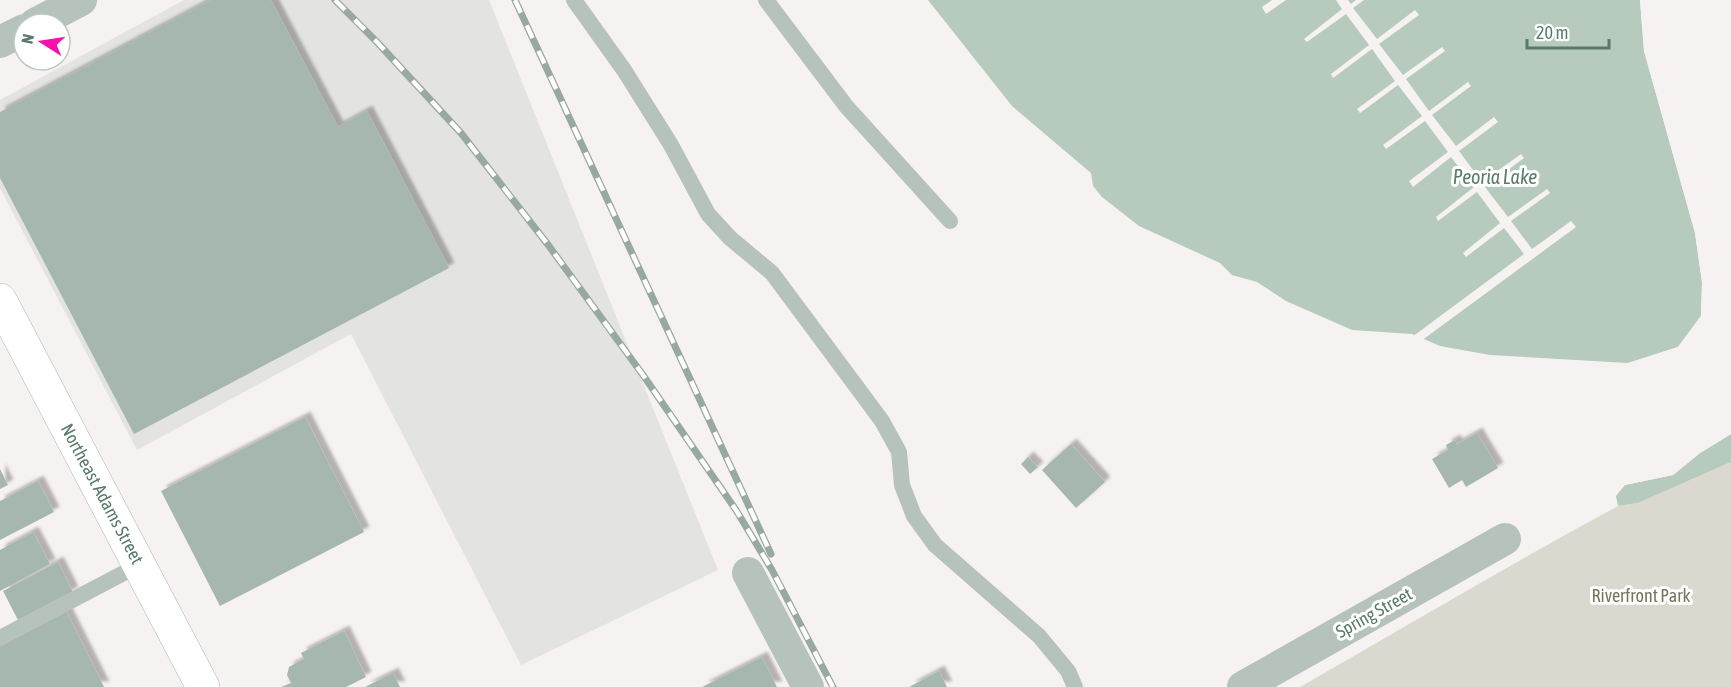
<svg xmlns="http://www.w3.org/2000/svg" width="1731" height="687" font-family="'Asap Condensed',sans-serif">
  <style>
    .built { fill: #e3e3e2 }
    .green { fill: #dbd8d0 }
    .water { fill: #b6cabd }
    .pier { fill: #f6f2f1 }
    .building { fill: #a6b7ae; filter: url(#shadow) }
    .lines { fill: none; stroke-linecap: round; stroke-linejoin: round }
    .primary-casing { stroke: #aab7b1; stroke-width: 34 }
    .service { stroke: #b6c2bc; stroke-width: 16 }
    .minor { stroke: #b6c2bc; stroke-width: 32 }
    .primary { stroke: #fff; stroke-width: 33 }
    .rail-casing { stroke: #98a9a1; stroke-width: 7 }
    .rail { stroke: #fff; stroke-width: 4.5; stroke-dasharray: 14; stroke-linecap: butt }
    .labels { text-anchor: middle; stroke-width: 6; stroke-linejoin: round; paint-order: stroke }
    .street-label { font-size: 18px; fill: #597a6b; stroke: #fff }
    .park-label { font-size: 18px; fill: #77745d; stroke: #fff }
    .water-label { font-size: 20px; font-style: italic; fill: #587c65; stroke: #fff }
  </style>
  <defs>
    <filter id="shadow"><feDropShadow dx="5.5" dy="-5.5" stdDeviation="1.5" flood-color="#0004"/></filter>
  </defs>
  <rect width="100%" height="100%" fill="#f6f2f1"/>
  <!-- built -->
  <path class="built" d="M 184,0 L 489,0 L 718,570 L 521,665 L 351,334 L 137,450 L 0,188 L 0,100 Z"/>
  <!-- green -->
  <path class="green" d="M 1731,462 L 1731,687 L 1300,687 C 1406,626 1511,564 1618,506 L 1638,503 Z"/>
  <!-- water -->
  <path class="water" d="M 928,0 L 1640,0 L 1644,51 L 1695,233 L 1702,282 L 1701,316 L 1678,347 L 1628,363 L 1490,355 L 1440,346 L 1412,334 L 1352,330 L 1286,301 L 1257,282 L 1232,275 L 1220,263 L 1139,226 L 1102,197 L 1093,186 L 1091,173 L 1012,106 Z
    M 1731,434 L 1731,462 L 1638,503 L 1618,506 L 1616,496 L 1625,485 L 1673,475 L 1700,453 Z"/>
  <!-- pier -->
  <path class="pier" d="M 1272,0 L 1286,0 L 1266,14 L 1262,7 Z
    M 1336,0 L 1348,0 L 1351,4 L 1356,0 L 1364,0 L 1353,8 L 1377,39 L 1415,10 L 1419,15 L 1379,44 L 1403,75 L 1442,47 L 1445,51 L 1406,79 L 1429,111 L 1468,82 L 1471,86 L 1432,115 L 1456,146 L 1494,117 L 1498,122 L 1459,151 L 1482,182 L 1521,154 L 1524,158 L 1485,187 L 1508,217 L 1547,189 L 1550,193 L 1511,221 L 1532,249 L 1571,221 L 1576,227 L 1421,341 L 1412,337 L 1524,254 L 1504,228 L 1466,257 L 1463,253 L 1500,223 L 1477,192 L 1438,221 L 1436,217 L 1474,187 L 1451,157 L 1413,187 L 1409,181 L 1448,152 L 1425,121 L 1386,149 L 1383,145 L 1422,116 L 1398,85 L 1360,113 L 1357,109 L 1395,81 L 1372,49 L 1333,78 L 1331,74 L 1369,45 L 1346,14 L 1307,42 L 1304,39 L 1342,9 Z
    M 1640,0 L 1643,0 L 1647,50 L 1698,232 L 1705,282 L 1704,317 L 1680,349 L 1628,366 L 1628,363 L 1678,347 L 1701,316 L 1702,282 L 1695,233 L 1644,51 Z
    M 1731,431 L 1731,434 L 1700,453 L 1673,475 L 1625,485 L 1625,482 L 1672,472 L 1698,450 Z"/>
  <!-- building -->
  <path class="building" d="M 211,0 L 271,0 L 338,127 L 367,111 L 449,268 L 134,434 L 0,178 L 0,112 Z
    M 305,417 L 364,532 L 220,606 L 161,491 Z
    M 1477,433 L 1498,468 L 1466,487 L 1462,480 L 1449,488 L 1432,459 L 1448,450 L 1446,445 L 1455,440 L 1457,444 Z
    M 1071,444 L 1105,482 L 1076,508 L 1042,470 Z
    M 1028,457 L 1038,467 L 1030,474 L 1021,464 Z
    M 0,469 L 8,485 L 0,489 Z
    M 38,481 L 54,512 L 0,540 L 0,501 Z
    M 33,532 L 50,564 L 0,591 L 0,550 Z
    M 58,562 L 73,592 L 18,620 L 3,591 Z
    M 66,611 L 104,687 L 0,687 L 0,643 Z
    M 344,631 L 366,677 L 346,687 L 281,687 L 291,683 L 287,675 L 289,667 L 304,659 L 301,653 Z
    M 762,657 L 777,687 L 702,687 Z
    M 939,671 L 947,687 L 909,687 Z
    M 393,673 L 400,687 L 365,687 Z"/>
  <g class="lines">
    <!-- primary casing -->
    <g class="primary-casing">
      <path id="primary" d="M 0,300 L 203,687"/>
    </g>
    <!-- service -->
    <path class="service" d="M 574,0 L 624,70 L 671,145 L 708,214 L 730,238 L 772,273 L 882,421 L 899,452 L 902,485 L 914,516 L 935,545 L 1039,636 L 1068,671 L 1075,687
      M 766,0 L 846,106 L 950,221
      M 0,638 L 139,565"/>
    <!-- minor -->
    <path class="minor" d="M 35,24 L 81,0
      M 0,42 L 24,30
      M 748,573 L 808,687
      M 1243,687 L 1505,539"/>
    <!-- primary -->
    <use href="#primary" class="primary"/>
    <!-- rail casing -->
    <g class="rail-casing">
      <path id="rail" d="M 335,0 L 376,41 L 461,133 L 549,246 L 643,375 L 736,510 L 772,570 L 833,687
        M 515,0 L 771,554"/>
    </g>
    <!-- rail -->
    <use href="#rail" class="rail"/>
  </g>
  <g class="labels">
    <!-- street labels -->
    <g class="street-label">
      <text transform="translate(102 494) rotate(62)" y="6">Northeast Adams Street</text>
      <text transform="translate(1374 613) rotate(-29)" y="6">Spring Street</text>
    </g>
    <!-- park labels -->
    <g class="park-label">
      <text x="1641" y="602">Riverfront Park</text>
    </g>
    <!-- water labels -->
    <g class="water-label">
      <text x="1495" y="184">Peoria Lake</text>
    </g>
  </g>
  <!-- north arrow -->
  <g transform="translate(42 42) rotate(282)"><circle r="28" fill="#ffffff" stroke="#bdcac4" stroke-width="1.5"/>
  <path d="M0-4.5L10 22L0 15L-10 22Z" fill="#f611aa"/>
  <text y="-9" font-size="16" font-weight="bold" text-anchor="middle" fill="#597a6b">N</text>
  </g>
  <!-- scale -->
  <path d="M1527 39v9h82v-9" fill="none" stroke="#597a6b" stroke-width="3"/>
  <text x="1536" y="39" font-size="18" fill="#597a6b" stroke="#ffffff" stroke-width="4.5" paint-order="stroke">20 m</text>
</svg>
